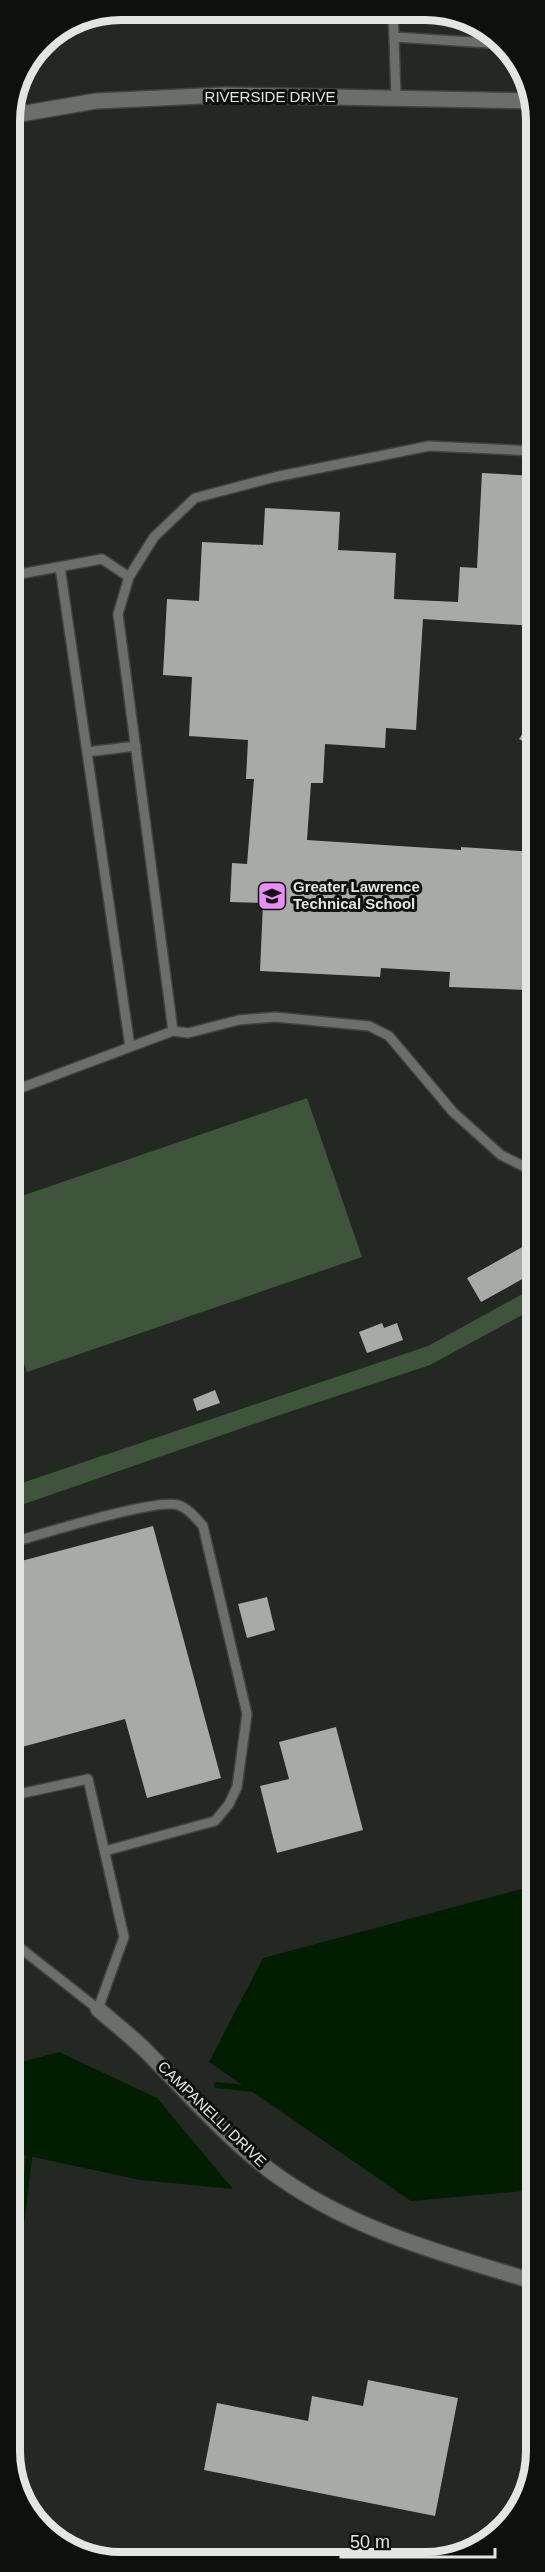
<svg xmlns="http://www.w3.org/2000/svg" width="545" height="2572" font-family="Arial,sans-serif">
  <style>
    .green { fill: #3e553b }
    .water { fill: #011f00 }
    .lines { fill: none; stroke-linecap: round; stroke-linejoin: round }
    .stream { stroke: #011f00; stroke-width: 6 }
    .building { fill: #a6aca5 }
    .service-casing { stroke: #3f443f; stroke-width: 12 }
    .minor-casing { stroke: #3f443f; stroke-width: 18 }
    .service { stroke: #6a7069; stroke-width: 9 }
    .minor { stroke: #6a7069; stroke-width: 15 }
    .labels { text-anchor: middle; stroke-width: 6; stroke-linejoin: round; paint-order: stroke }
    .street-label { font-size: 15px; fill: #e2e6e2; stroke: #0e100d }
    .poi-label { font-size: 15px; font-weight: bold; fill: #e2e6e2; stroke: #0e100d; text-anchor: start }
    .rim { fill: none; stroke: #e2e6e2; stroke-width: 8 }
  </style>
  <rect width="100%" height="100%" fill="#232822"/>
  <!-- green -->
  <path class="green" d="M 307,1098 L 362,1257 L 27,1372 L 10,1322 L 10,1200 Z
    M 535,1287 L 535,1308 L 430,1365 L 277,1416 L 10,1509 L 10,1487 L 428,1346 Z"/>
  <!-- water -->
  <path class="water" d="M 536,1885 L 536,2190 L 411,2201 L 209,2062 L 263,1958 Z
    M 59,2052 L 157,2098 L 233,2189 L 140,2180 L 10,2152 L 10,2065 Z"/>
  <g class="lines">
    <!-- stream -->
    <path class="stream" d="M 217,2085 L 254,2089
      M 10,2320 L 30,2149"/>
  </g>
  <!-- building -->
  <path class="building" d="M 482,473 L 535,476 L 535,626 L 423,619 L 416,730 L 386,728 L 385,748 L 325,744 L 323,783 L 311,783 L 307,840 L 461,850 L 461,847 L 535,852 L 535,987 L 527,986 L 527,990 L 449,987 L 450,972 L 381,968 L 380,977 L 260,971 L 263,903 L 230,902 L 232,863 L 247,864 L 254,779 L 246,779 L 248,740 L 189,736 L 192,677 L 163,675 L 167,599 L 199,601 L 202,542 L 263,545 L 265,508 L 340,512 L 338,550 L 396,553 L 394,599 L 458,602 L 460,567 L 477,568 Z
    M 527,727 L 535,732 L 535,742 L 532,747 L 519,739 Z
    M 535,1240 L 535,1272 L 481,1302 L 467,1278 Z
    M 382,1323 L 384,1328 L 397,1323 L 403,1340 L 367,1353 L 359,1332 Z
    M 215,1390 L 220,1403 L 197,1411 L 193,1399 Z
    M 153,1526 L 221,1778 L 147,1798 L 125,1719 L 22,1747 L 23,1753 L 10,1757 L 10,1564 Z
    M 267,1597 L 275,1630 L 247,1638 L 238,1604 Z
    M 336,1727 L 363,1830 L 277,1853 L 260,1786 L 289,1779 L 279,1742 Z
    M 368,2380 L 458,2398 L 435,2516 L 204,2470 L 217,2403 L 308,2421 L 312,2396 L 363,2406 Z"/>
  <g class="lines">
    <!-- service casing -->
    <g class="service-casing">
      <path id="service" d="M 393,12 L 394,37 L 504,44
        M 394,37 L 396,98
        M 42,41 L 47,43 L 92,15
        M 535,451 L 429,446 L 275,477 L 195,498 L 154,537 L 129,577 L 118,614 L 173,1031 L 188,1033 L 239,1020 L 275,1017 L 369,1026 L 389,1036 L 453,1112 L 501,1155 L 535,1172
        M 60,567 L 130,1047
        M 9,576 L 102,559 L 129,577
        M 87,752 L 136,746
        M 10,1092 L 173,1031
        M 10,1543 C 39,1535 155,1498 178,1505 C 188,1508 196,1518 203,1526 L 247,1714 L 237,1787 L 229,1804 L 215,1821 L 105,1851
        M 10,1796 L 88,1779 L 124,1937 L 98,2009 L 10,1940"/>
    </g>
    <!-- minor casing -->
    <g class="minor-casing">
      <path id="minor" d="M 9,116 L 96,101 L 224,95 L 533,101
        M 98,2009 C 114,2023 131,2036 146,2051 C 186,2091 223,2134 268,2169 C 347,2229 443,2254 536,2282"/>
    </g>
    <!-- service -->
    <use href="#service" class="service"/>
    <!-- minor -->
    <use href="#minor" class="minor"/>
  </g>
  <!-- icons -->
  <defs>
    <g id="school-square" transform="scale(1.5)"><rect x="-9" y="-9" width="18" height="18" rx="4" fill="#ec8cfb" stroke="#0e100d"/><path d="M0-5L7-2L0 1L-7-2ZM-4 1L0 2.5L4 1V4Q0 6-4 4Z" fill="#111"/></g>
  </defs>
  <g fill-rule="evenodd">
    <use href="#school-square" x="272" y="896"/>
  </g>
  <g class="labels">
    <!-- street labels -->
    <g class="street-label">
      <text x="270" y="102">RIVERSIDE DRIVE</text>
      <text transform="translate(212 2114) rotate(44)" y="5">CAMPANELLI DRIVE</text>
    </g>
    <!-- poi labels -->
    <g class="poi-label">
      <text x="293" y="892">Greater Lawrence<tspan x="293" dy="17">Technical School</tspan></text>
    </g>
  </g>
  <!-- crop -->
  <path d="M0 0H545V2572H0ZM121 20H425A101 101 0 0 1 526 121V2451A101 101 0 0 1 425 2552H121A101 101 0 0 1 20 2451V121A101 101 0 0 1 121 20Z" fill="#0e100d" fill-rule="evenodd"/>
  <path class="rim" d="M121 20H425A101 101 0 0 1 526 121V2451A101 101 0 0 1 425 2552H121A101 101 0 0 1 20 2451V121A101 101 0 0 1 121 20Z"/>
  <!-- scale -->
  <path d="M341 2548v9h154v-9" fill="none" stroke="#e2e6e2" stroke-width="3"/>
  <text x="350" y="2548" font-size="18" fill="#e2e6e2" stroke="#0e100d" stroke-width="4.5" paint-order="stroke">50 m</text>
</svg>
